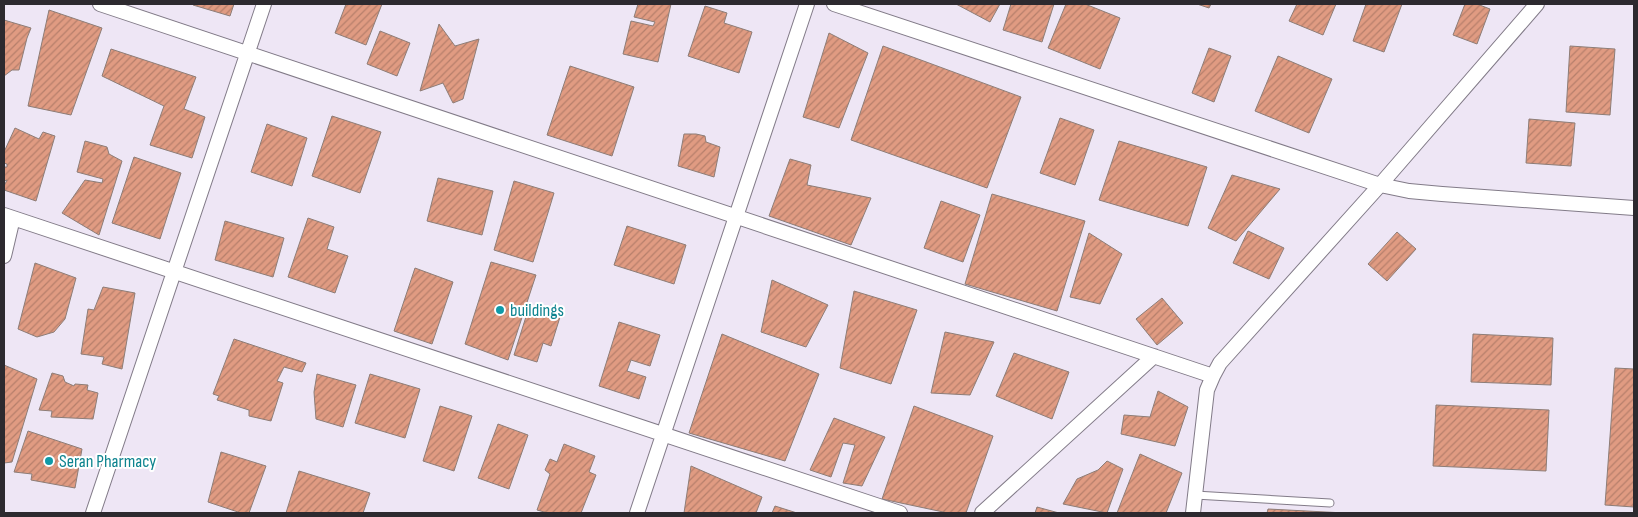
<svg xmlns="http://www.w3.org/2000/svg" width="1638" height="517" font-family="'Sofia Sans Condensed',sans-serif">
  <style>
    .building { fill: url(#building-hatch); stroke: #8d7d77 }
    .lines { fill: none; stroke-linecap: round; stroke-linejoin: round }
    .lane-casing { stroke: #827b88; stroke-width: 9 }
    .street-casing { stroke: #827b88; stroke-width: 16 }
    .lane { stroke: #fff; stroke-width: 7 }
    .street { stroke: #fff; stroke-width: 14 }
    .culture-dot { fill: #0f9aa8; stroke: #fff; stroke-width: 2 }
    .labels { text-anchor: middle; stroke-width: 4; stroke-linejoin: round; paint-order: stroke }
    .culture-label { font-size: 18px; fill: #0d838f; stroke: #fff; text-anchor: start }
  </style>
  <defs>
    <pattern id="building-hatch" width="6" height="6" patternUnits="userSpaceOnUse" patternTransform="scale(1.25)"><rect width="6" height="6" fill="#e09b82"/><path d="M-1 1l2-2M0 6l6-6M5 7l2-2" fill="none" stroke="#b67f6b"/></pattern>
  </defs>
  <rect width="100%" height="100%" fill="#eee6f5"/>
  <!-- building -->
  <path class="building" d="M 194,4 L 234,4 L 230,16 L 193,5 Z
    M 346,4 L 382,4 L 366,45 L 335,33 Z
    M 638,4 L 671,4 L 658,62 L 623,54 L 631,21 L 653,26 L 655,22 L 634,17 Z
    M 956,4 L 1000,4 L 990,22 Z
    M 1011,4 L 1054,4 L 1042,42 L 1003,30 Z
    M 1066,4 L 1085,4 L 1120,18 L 1100,69 L 1048,48 Z
    M 1197,4 L 1211,4 L 1209,8 Z
    M 1297,4 L 1336,4 L 1323,35 L 1289,21 Z
    M 1366,4 L 1402,4 L 1384,52 L 1353,41 Z
    M 1465,4 L 1477,4 L 1490,9 L 1477,44 L 1453,35 Z
    M 705,6 L 727,13 L 724,23 L 752,32 L 739,73 L 688,56 Z
    M 49,10 L 102,28 L 71,115 L 28,106 Z
    M 4,20 L 31,28 L 27,38 L 19,70 L 12,70 L 4,76 Z
    M 439,24 L 455,46 L 479,39 L 463,99 L 453,103 L 443,83 L 420,91 Z
    M 380,31 L 410,43 L 397,76 L 367,64 Z
    M 829,33 L 868,53 L 839,128 L 803,117 Z
    M 883,46 L 1021,97 L 987,188 L 851,140 Z
    M 1570,46 L 1615,49 L 1610,115 L 1566,112 Z
    M 1209,48 L 1231,56 L 1214,102 L 1192,93 Z
    M 111,49 L 196,77 L 184,109 L 205,117 L 192,158 L 150,145 L 164,106 L 102,76 Z
    M 1278,56 L 1332,79 L 1309,133 L 1255,111 Z
    M 570,66 L 634,87 L 612,156 L 547,135 Z
    M 332,116 L 381,132 L 360,193 L 312,176 Z
    M 1060,118 L 1094,130 L 1075,185 L 1040,173 Z
    M 1529,119 L 1575,123 L 1571,166 L 1526,163 Z
    M 267,124 L 307,138 L 292,186 L 251,172 Z
    M 15,128 L 39,139 L 43,132 L 55,136 L 36,201 L 4,190 L 4,186 L 7,180 L 4,181 L 4,167 L 7,167 L 7,164 L 4,163 L 4,152 Z
    M 684,134 L 696,134 L 705,136 L 706,142 L 720,147 L 714,177 L 678,166 Z
    M 85,141 L 107,147 L 109,154 L 122,161 L 99,235 L 62,213 L 85,180 L 102,183 L 103,179 L 77,172 Z
    M 1119,141 L 1207,167 L 1188,226 L 1099,200 Z
    M 134,157 L 181,173 L 160,239 L 112,223 Z
    M 790,159 L 811,165 L 807,185 L 871,198 L 851,245 L 769,216 Z
    M 1232,175 L 1280,189 L 1236,241 L 1208,228 Z
    M 438,178 L 493,191 L 482,235 L 427,221 Z
    M 514,181 L 554,193 L 533,262 L 494,250 Z
    M 992,194 L 1085,221 L 1057,311 L 965,284 Z
    M 941,201 L 980,215 L 963,262 L 924,248 Z
    M 308,218 L 334,227 L 327,249 L 348,256 L 335,293 L 288,277 Z
    M 225,221 L 284,238 L 273,277 L 215,260 Z
    M 627,226 L 686,245 L 674,284 L 614,265 Z
    M 1248,231 L 1284,248 L 1269,279 L 1233,263 Z
    M 1397,232 L 1416,249 L 1387,281 L 1368,264 Z
    M 1089,233 L 1122,254 L 1100,304 L 1070,297 Z
    M 491,262 L 536,275 L 508,360 L 465,344 Z
    M 35,263 L 76,278 L 65,319 L 54,332 L 37,337 L 18,329 Z
    M 415,268 L 453,282 L 432,344 L 394,331 Z
    M 772,280 L 828,305 L 806,347 L 761,332 Z
    M 103,287 L 135,293 L 122,369 L 102,364 L 104,357 L 81,354 L 88,309 L 94,310 Z
    M 854,291 L 917,310 L 891,384 L 840,368 Z
    M 1162,298 L 1183,323 L 1157,345 L 1136,319 Z
    M 529,307 L 560,317 L 551,346 L 543,343 L 537,362 L 514,355 Z
    M 619,322 L 660,335 L 650,366 L 631,360 L 627,371 L 646,377 L 639,399 L 599,386 Z
    M 945,332 L 994,342 L 970,395 L 931,393 Z
    M 722,334 L 819,374 L 785,461 L 689,433 Z
    M 1473,334 L 1553,338 L 1551,385 L 1471,382 Z
    M 234,339 L 306,363 L 302,372 L 284,367 L 277,381 L 283,383 L 271,421 L 249,416 L 249,410 L 217,400 L 219,396 L 213,394 Z
    M 1014,353 L 1069,372 L 1052,419 L 996,396 Z
    M 4,365 L 37,379 L 12,462 L 4,463 Z
    M 1615,368 L 1634,369 L 1634,507 L 1605,505 Z
    M 52,373 L 63,376 L 65,382 L 74,386 L 75,384 L 88,385 L 87,390 L 98,393 L 93,419 L 51,417 L 52,411 L 39,410 Z
    M 317,374 L 356,385 L 343,427 L 316,419 L 314,392 Z
    M 370,374 L 420,389 L 405,438 L 355,423 Z
    M 1158,391 L 1188,407 L 1175,446 L 1121,434 L 1124,415 L 1150,417 Z
    M 1436,405 L 1549,410 L 1546,471 L 1433,466 Z
    M 440,406 L 472,416 L 454,471 L 423,461 Z
    M 914,406 L 993,436 L 966,513 L 948,513 L 882,499 Z
    M 834,418 L 885,437 L 862,486 L 843,483 L 855,445 L 843,443 L 831,477 L 810,470 Z
    M 498,424 L 528,435 L 509,489 L 478,478 Z
    M 28,431 L 82,449 L 75,488 L 31,480 L 32,474 L 14,472 Z
    M 564,444 L 595,456 L 589,472 L 596,475 L 581,513 L 548,513 L 537,510 L 550,474 L 545,470 L 550,459 L 557,462 Z
    M 221,452 L 266,466 L 249,513 L 241,513 L 208,502 Z
    M 1140,454 L 1182,473 L 1166,513 L 1117,513 Z
    M 1107,461 L 1123,469 L 1107,513 L 1063,504 L 1077,479 L 1098,470 Z
    M 691,466 L 762,497 L 756,513 L 684,513 Z
    M 299,471 L 370,493 L 363,513 L 286,513 Z
    M 775,506 L 797,513 L 772,513 Z
    M 1037,507 L 1059,513 L 1035,513 Z
    M 1268,509 L 1345,513 L 1267,513 Z"/>
  <g class="lines">
    <!-- lane casing -->
    <g class="lane-casing">
      <path id="lane" d="M 1195,495 L 1330,503"/>
    </g>
    <!-- street casing -->
    <g class="street-casing">
      <path id="street" d="M 100,4 L 1213,376
        M 834,4 L 1380,185 L 1409,191 L 1442,194 L 1634,208
        M 4,215 L 900,513
        M 4,256 L 13,218
        M 93,513 L 264,4
        M 637,513 L 807,4
        M 982,513 L 1154,356
        M 1193,513 L 1207,390 L 1213,376 L 1220,363 L 1380,185 L 1537,4"/>
    </g>
    <!-- lane -->
    <use href="#lane" class="lane"/>
    <!-- street -->
    <use href="#street" class="street"/>
  </g>
  <!-- markers -->
  <g class="culture-dot">
    <circle cx="500" cy="310" r="5"/>
    <circle cx="49" cy="461" r="5"/>
  </g>
  <g class="labels">
    <!-- culture labels -->
    <g class="culture-label">
      <text x="510" y="316">buildings</text>
      <text x="59" y="467">Seran Pharmacy</text>
    </g>
  </g>
  <!-- border -->
  <rect width="1638" height="517" fill="none" stroke="#2d2a2f" stroke-width="10"/>
</svg>
